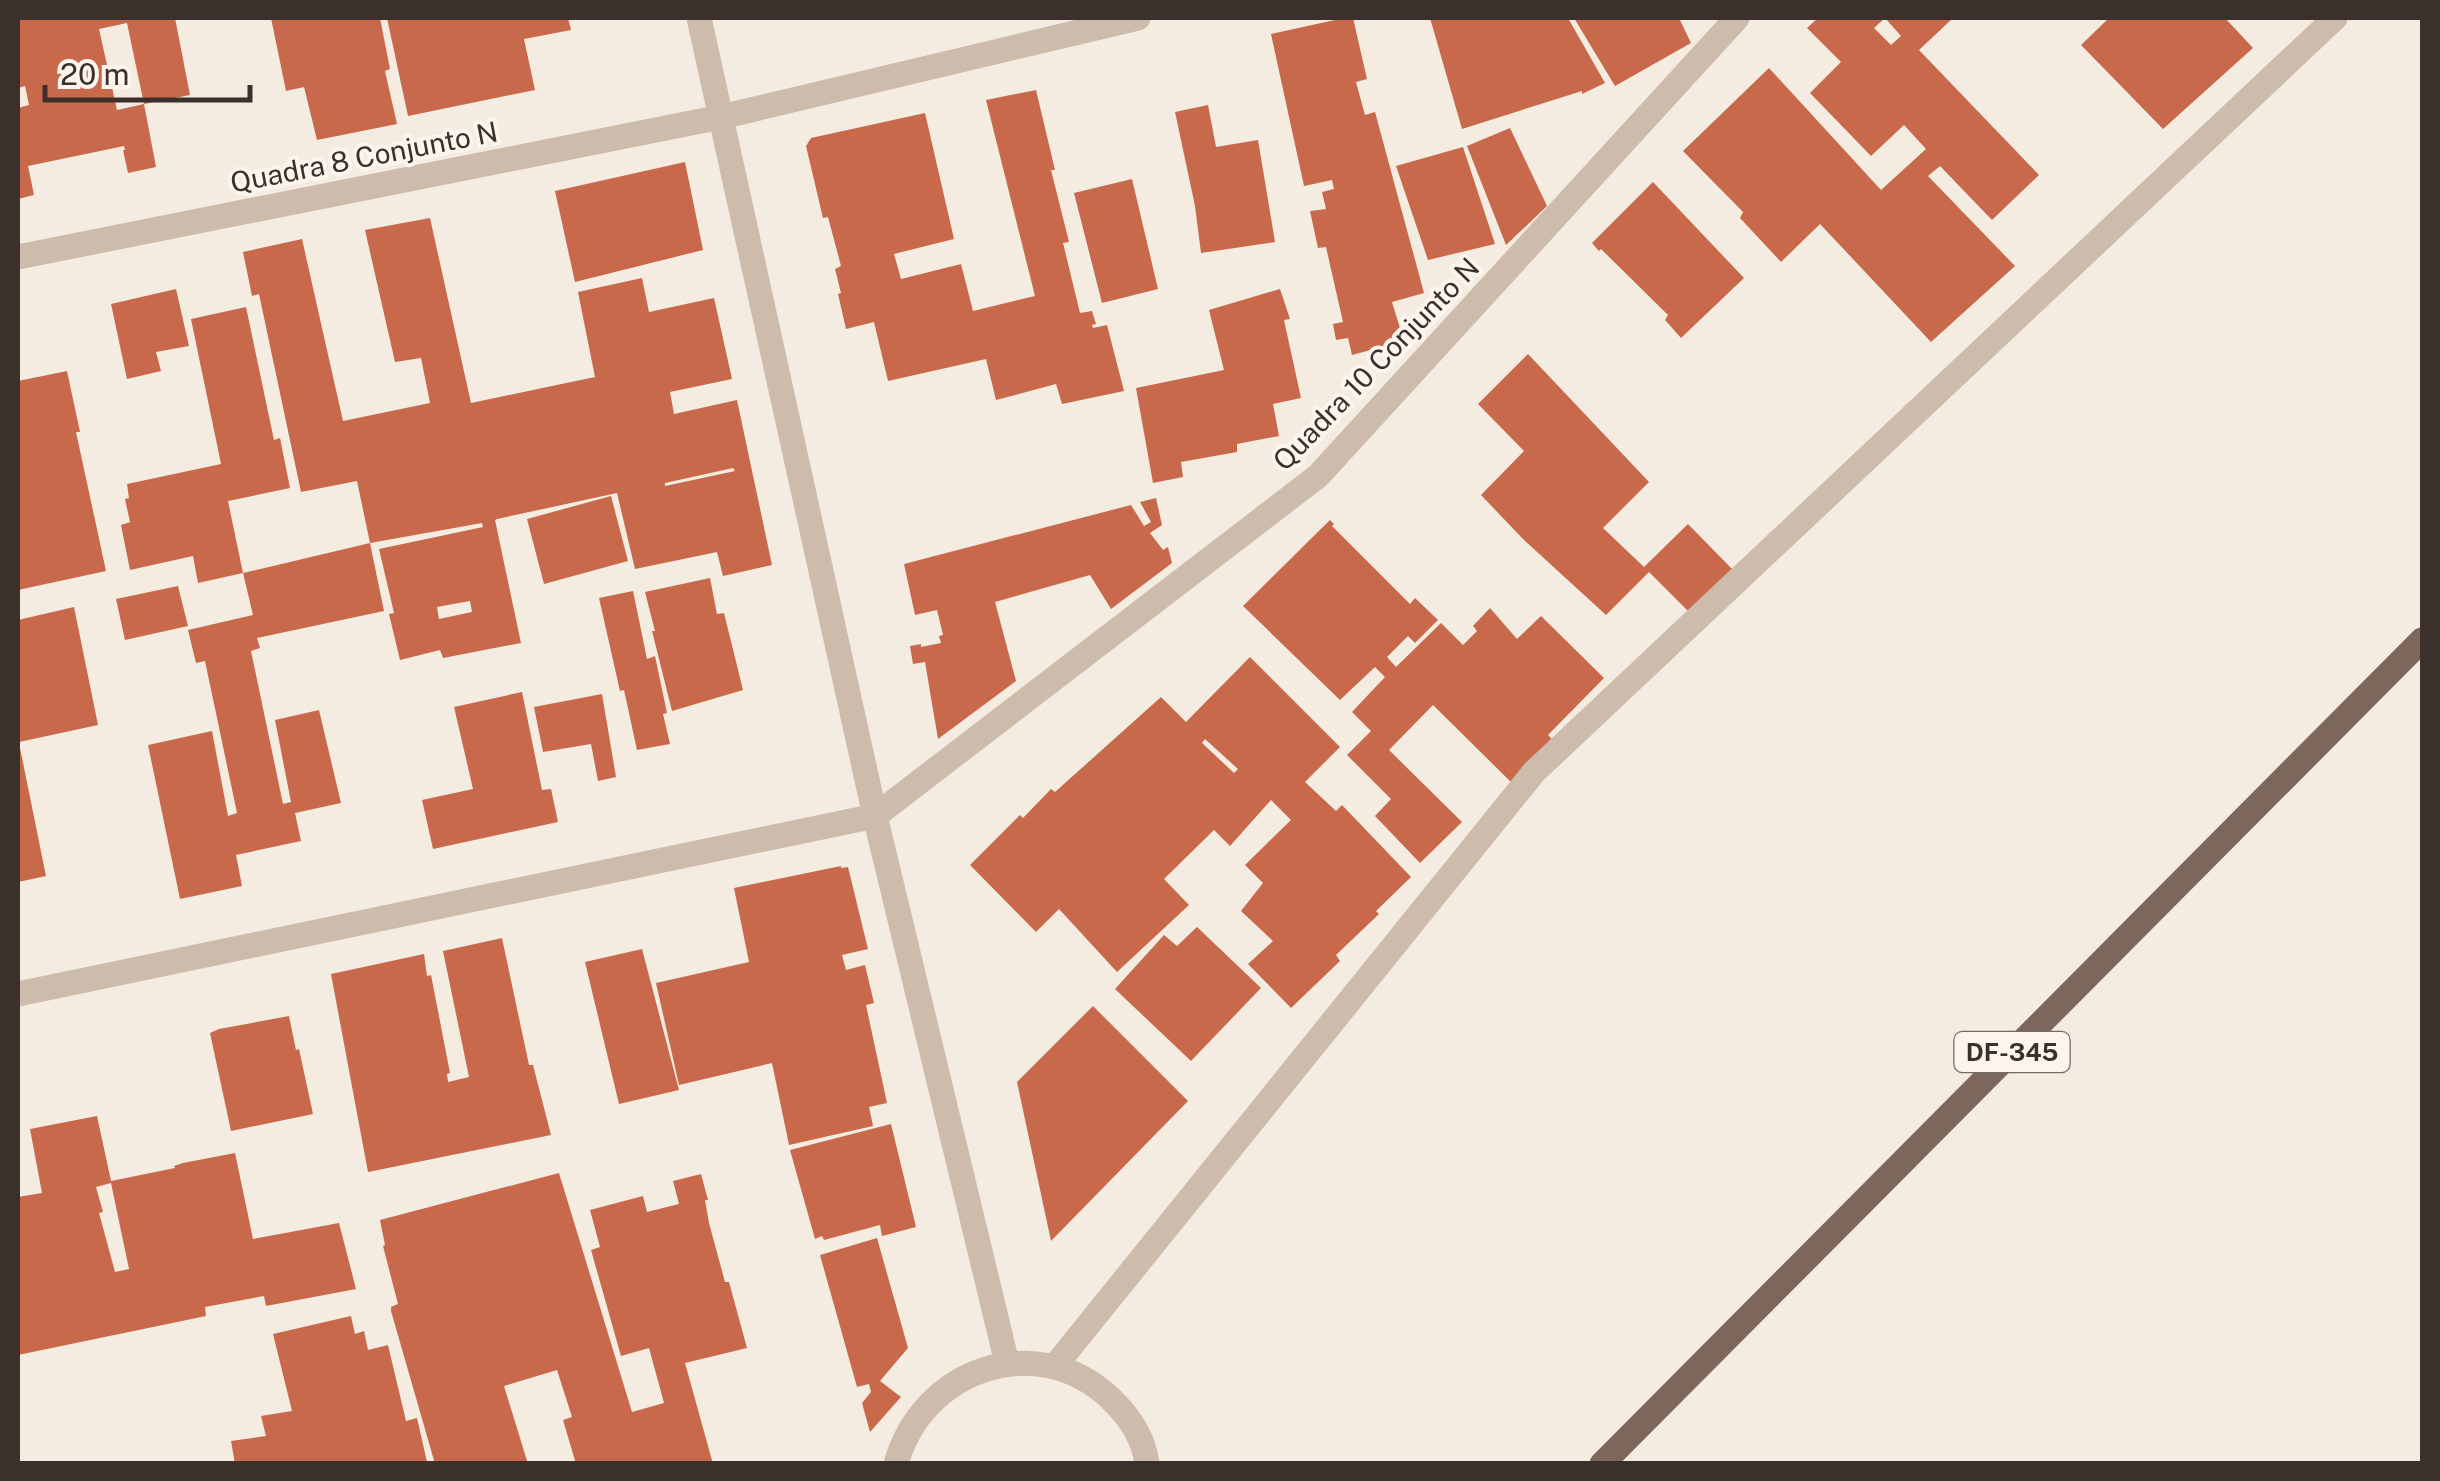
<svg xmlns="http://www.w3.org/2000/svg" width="2440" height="1481" font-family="'Public Sans',sans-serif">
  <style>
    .building { fill: #c8694b; fill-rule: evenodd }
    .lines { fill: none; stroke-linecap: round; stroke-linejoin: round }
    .minor { stroke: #cdbbac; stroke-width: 25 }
    .primary { stroke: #7d675c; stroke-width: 25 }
    .labels { text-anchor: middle; stroke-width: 8; stroke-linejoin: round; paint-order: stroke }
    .shield { fill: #fbf5ee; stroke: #756b66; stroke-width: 2.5 }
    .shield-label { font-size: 25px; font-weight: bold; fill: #3b302b }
    .street-label { font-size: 28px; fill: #3b302b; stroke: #fbf5ee }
  </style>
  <rect width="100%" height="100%" fill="#f4ebe1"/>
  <!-- building -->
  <path class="building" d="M 18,18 L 175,18 L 190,95 L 144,104 L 127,23 L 99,29 L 117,110 L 144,104 L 156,167 L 128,173 L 123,150 L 125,150 L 124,146 L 28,166 L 34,195 L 18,199 L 18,108 L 29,105 L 25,86 L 18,88 Z
    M 271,18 L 380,18 L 390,69 L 385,71 L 397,124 L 317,140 L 304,87 L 286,91 Z
    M 387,18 L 568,18 L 571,30 L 524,39 L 535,90 L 408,116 Z
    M 1344,18 L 1353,18 L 1367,79 L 1356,82 L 1365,115 L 1375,112 L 1424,293 L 1392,302 L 1404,341 L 1352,355 L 1348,338 L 1336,340 L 1333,324 L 1343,322 L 1326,247 L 1318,248 L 1310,211 L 1326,209 L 1322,192 L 1334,189 L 1332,180 L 1304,186 L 1271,34 Z
    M 1430,18 L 1568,18 L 1605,83 L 1582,94 L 1582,91 L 1462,129 Z
    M 1574,18 L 1679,18 L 1691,43 L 1615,86 Z
    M 1818,18 L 1953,18 L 1919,50 L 2039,175 L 1992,220 L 1940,166 L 1928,176 L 2015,266 L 1931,342 L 1820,224 L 1781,262 L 1740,218 L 1743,212 L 1683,151 L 1769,68 L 1881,190 L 1926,149 L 1904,125 L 1871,156 L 1810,93 L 1841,62 L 1807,28 ZM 1885,18 L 1901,36 L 1891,45 L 1874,28 Z
    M 2109,18 L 2225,18 L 2253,48 L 2163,129 L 2081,45 Z
    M 1036,90 L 1055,170 L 1051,170 L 1069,242 L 1063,243 L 1080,313 L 1092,311 L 1096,324 L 1092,325 L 1093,328 L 1107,325 L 1124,391 L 1062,404 L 1056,384 L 996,400 L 986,359 L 888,381 L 874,322 L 846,329 L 838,294 L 841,293 L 835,269 L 841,266 L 828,217 L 823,218 L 806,146 L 811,138 L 925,113 L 954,239 L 894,254 L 901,279 L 961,264 L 973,311 L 1035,296 L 986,100 Z
    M 1208,105 L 1216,147 L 1258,140 L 1275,242 L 1201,253 L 1195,206 L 1175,112 Z
    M 1510,128 L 1547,206 L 1506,245 L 1467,146 Z
    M 1463,147 L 1495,244 L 1428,260 L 1396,166 Z
    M 685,162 L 703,250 L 575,282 L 555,191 Z
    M 1132,179 L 1158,289 L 1102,303 L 1074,193 Z
    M 1653,182 L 1744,278 L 1681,338 L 1665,320 L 1668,315 L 1601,249 L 1599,251 L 1592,243 Z
    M 430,218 L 471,403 L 595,377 L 578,292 L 642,278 L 649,312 L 714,298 L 732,379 L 670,392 L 674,414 L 737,400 L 772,565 L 723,576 L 717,552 L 635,569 L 617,493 L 497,519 L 495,520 L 521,643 L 443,658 L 440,650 L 400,660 L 389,614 L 394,613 L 379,549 L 483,527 L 482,523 L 370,543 L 384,611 L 257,638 L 260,648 L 251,651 L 283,804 L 291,802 L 275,720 L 319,710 L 341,803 L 295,813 L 301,841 L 236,855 L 242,886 L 180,899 L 148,745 L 212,731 L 228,816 L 237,813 L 205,661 L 196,663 L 188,630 L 253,615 L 243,573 L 198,583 L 193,556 L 130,570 L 121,525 L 130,522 L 125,499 L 129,498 L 127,484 L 221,464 L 191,319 L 246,307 L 274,440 L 280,438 L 290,488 L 228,501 L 243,573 L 370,543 L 357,481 L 301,492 L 259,294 L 252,296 L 243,252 L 302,239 L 343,421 L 430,403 L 421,358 L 395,362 L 365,230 ZM 733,468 L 735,471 L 665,486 L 665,483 ZM 470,601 L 472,612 L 439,619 L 437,607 Z
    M 176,289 L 189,346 L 156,352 L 161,371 L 127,379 L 111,304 Z
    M 1280,289 L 1290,319 L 1284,320 L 1301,398 L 1273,404 L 1279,436 L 1237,444 L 1237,452 L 1181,462 L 1183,477 L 1153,483 L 1136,388 L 1224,370 L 1209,310 Z
    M 1528,354 L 1649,482 L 1603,528 L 1644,567 L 1688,524 L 1732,569 L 1688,611 L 1649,572 L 1606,615 L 1523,539 L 1481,495 L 1524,451 L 1478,404 Z
    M 67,371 L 80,432 L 76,432 L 106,571 L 18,590 L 18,381 Z
    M 611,496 L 628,561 L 544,584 L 527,519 Z
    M 1156,498 L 1162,525 L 1150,533 L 1163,550 L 1168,547 L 1172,563 L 1111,609 L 1090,575 L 995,602 L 1016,681 L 938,739 L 925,662 L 913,664 L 910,646 L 921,644 L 921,647 L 941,643 L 939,636 L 943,635 L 937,610 L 915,615 L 904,564 L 1131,505 L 1144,526 L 1151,522 L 1140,502 Z
    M 1330,520 L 1334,524 L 1332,526 L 1410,604 L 1415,598 L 1438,620 L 1415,643 L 1408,636 L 1387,657 L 1396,667 L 1441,623 L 1463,645 L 1477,631 L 1473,626 L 1490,608 L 1517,639 L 1541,616 L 1604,678 L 1548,735 L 1559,746 L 1517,788 L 1433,705 L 1389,750 L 1462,822 L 1420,863 L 1375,816 L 1391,799 L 1347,755 L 1371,731 L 1352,712 L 1385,677 L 1375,667 L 1340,700 L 1243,606 Z
    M 710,578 L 717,614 L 724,613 L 743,690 L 672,711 L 652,631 L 655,631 L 645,592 Z
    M 178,586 L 188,626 L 125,640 L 116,599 Z
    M 633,591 L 647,659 L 655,656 L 667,713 L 663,714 L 670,744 L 637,750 L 624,690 L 620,691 L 599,598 Z
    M 74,607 L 98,725 L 19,742 L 18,620 Z
    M 1250,657 L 1340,747 L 1305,782 L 1336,811 L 1342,805 L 1411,877 L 1376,911 L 1379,914 L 1336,955 L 1340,961 L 1291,1008 L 1248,964 L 1273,941 L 1241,911 L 1263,883 L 1245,865 L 1291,820 L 1271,800 L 1230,846 L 1214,830 L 1164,879 L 1189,905 L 1117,972 L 1059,909 L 1036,932 L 970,865 L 1020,815 L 1023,818 L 1051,789 L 1055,792 L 1161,697 L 1186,722 ZM 1205,739 L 1238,769 L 1234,773 L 1202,743 Z
    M 522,692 L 542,790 L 551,789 L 558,822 L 433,849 L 422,800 L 473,789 L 454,707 Z
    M 602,694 L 616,777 L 598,781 L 591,744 L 543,752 L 534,707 Z
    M 19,743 L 46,876 L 18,882 L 18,744 Z
    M 841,866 L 841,868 L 848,867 L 868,949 L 842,955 L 846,970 L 865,965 L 874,1003 L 866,1005 L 887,1103 L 869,1107 L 873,1126 L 789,1145 L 772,1063 L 679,1085 L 656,983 L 749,962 L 734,888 Z
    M 1197,927 L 1261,988 L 1191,1061 L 1115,989 L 1164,935 L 1177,946 Z
    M 502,938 L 529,1065 L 533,1065 L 551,1135 L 368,1172 L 331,974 L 424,954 L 427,976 L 431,975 L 450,1073 L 447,1074 L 448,1082 L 469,1077 L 443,951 Z
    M 642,949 L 679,1090 L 619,1104 L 585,962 Z
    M 1093,1006 L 1188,1101 L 1051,1241 L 1017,1082 Z
    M 289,1016 L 296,1050 L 299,1049 L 313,1114 L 231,1131 L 210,1033 L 219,1029 Z
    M 97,1116 L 111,1181 L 175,1168 L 174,1166 L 183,1163 L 235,1153 L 253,1239 L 339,1223 L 356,1289 L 266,1306 L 264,1296 L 205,1307 L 206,1316 L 18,1355 L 18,1197 L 42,1193 L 30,1129 ZM 111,1183 L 129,1269 L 115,1272 L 99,1213 L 103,1212 L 96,1187 Z
    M 891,1124 L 916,1227 L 882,1236 L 880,1225 L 824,1240 L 822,1236 L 815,1239 L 790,1150 Z
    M 559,1173 L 632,1412 L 664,1403 L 649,1348 L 621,1356 L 591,1250 L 600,1247 L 590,1210 L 643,1196 L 647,1212 L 679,1204 L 673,1181 L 701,1174 L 708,1200 L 705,1200 L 709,1223 L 725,1282 L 729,1282 L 747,1348 L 685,1363 L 713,1464 L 576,1464 L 563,1420 L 572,1417 L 557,1370 L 504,1386 L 528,1464 L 435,1464 L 391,1311 L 391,1307 L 398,1304 L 383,1246 L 385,1245 L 380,1220 Z
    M 877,1238 L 908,1348 L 880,1381 L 901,1397 L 870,1432 L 862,1403 L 871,1392 L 869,1384 L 857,1387 L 820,1255 Z
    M 351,1316 L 355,1334 L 364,1331 L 368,1350 L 388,1345 L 406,1421 L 417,1418 L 427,1462 L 235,1464 L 231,1441 L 266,1436 L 261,1416 L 292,1411 L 273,1334 Z"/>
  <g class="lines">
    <!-- minor -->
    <path class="minor" d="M 699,18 L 875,816 L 1007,1363
      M 18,257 L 721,117 L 1138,18
      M 18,994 L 875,816 L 1318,476 L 1737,18
      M 1055,1366 L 1534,772 L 2335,18
      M 896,1464 C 922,1369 1036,1329 1110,1398 C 1128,1415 1144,1438 1147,1464"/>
    <!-- primary -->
    <path class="primary" d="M 1602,1464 L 2422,640"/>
  </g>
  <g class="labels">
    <!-- shield labels -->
    <rect class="shield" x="1954.5" y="1032" width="115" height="40" rx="8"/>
    <g class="shield-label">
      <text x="2012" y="1061">DF-345</text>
    </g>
    <!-- street labels -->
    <g class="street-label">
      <text transform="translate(364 157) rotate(-11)" y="10">Quadra 8 Conjunto N</text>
      <text transform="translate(1376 364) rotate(-46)" y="10">Quadra 10 Conjunto N</text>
    </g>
  </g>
  <!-- border -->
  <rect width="2440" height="1481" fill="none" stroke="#3b302b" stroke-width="40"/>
  <!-- scale -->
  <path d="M45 85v15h205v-15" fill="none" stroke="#3b302b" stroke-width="5"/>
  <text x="60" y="85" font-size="30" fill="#3b302b" stroke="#fbf5ee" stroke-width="8" paint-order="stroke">20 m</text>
</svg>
